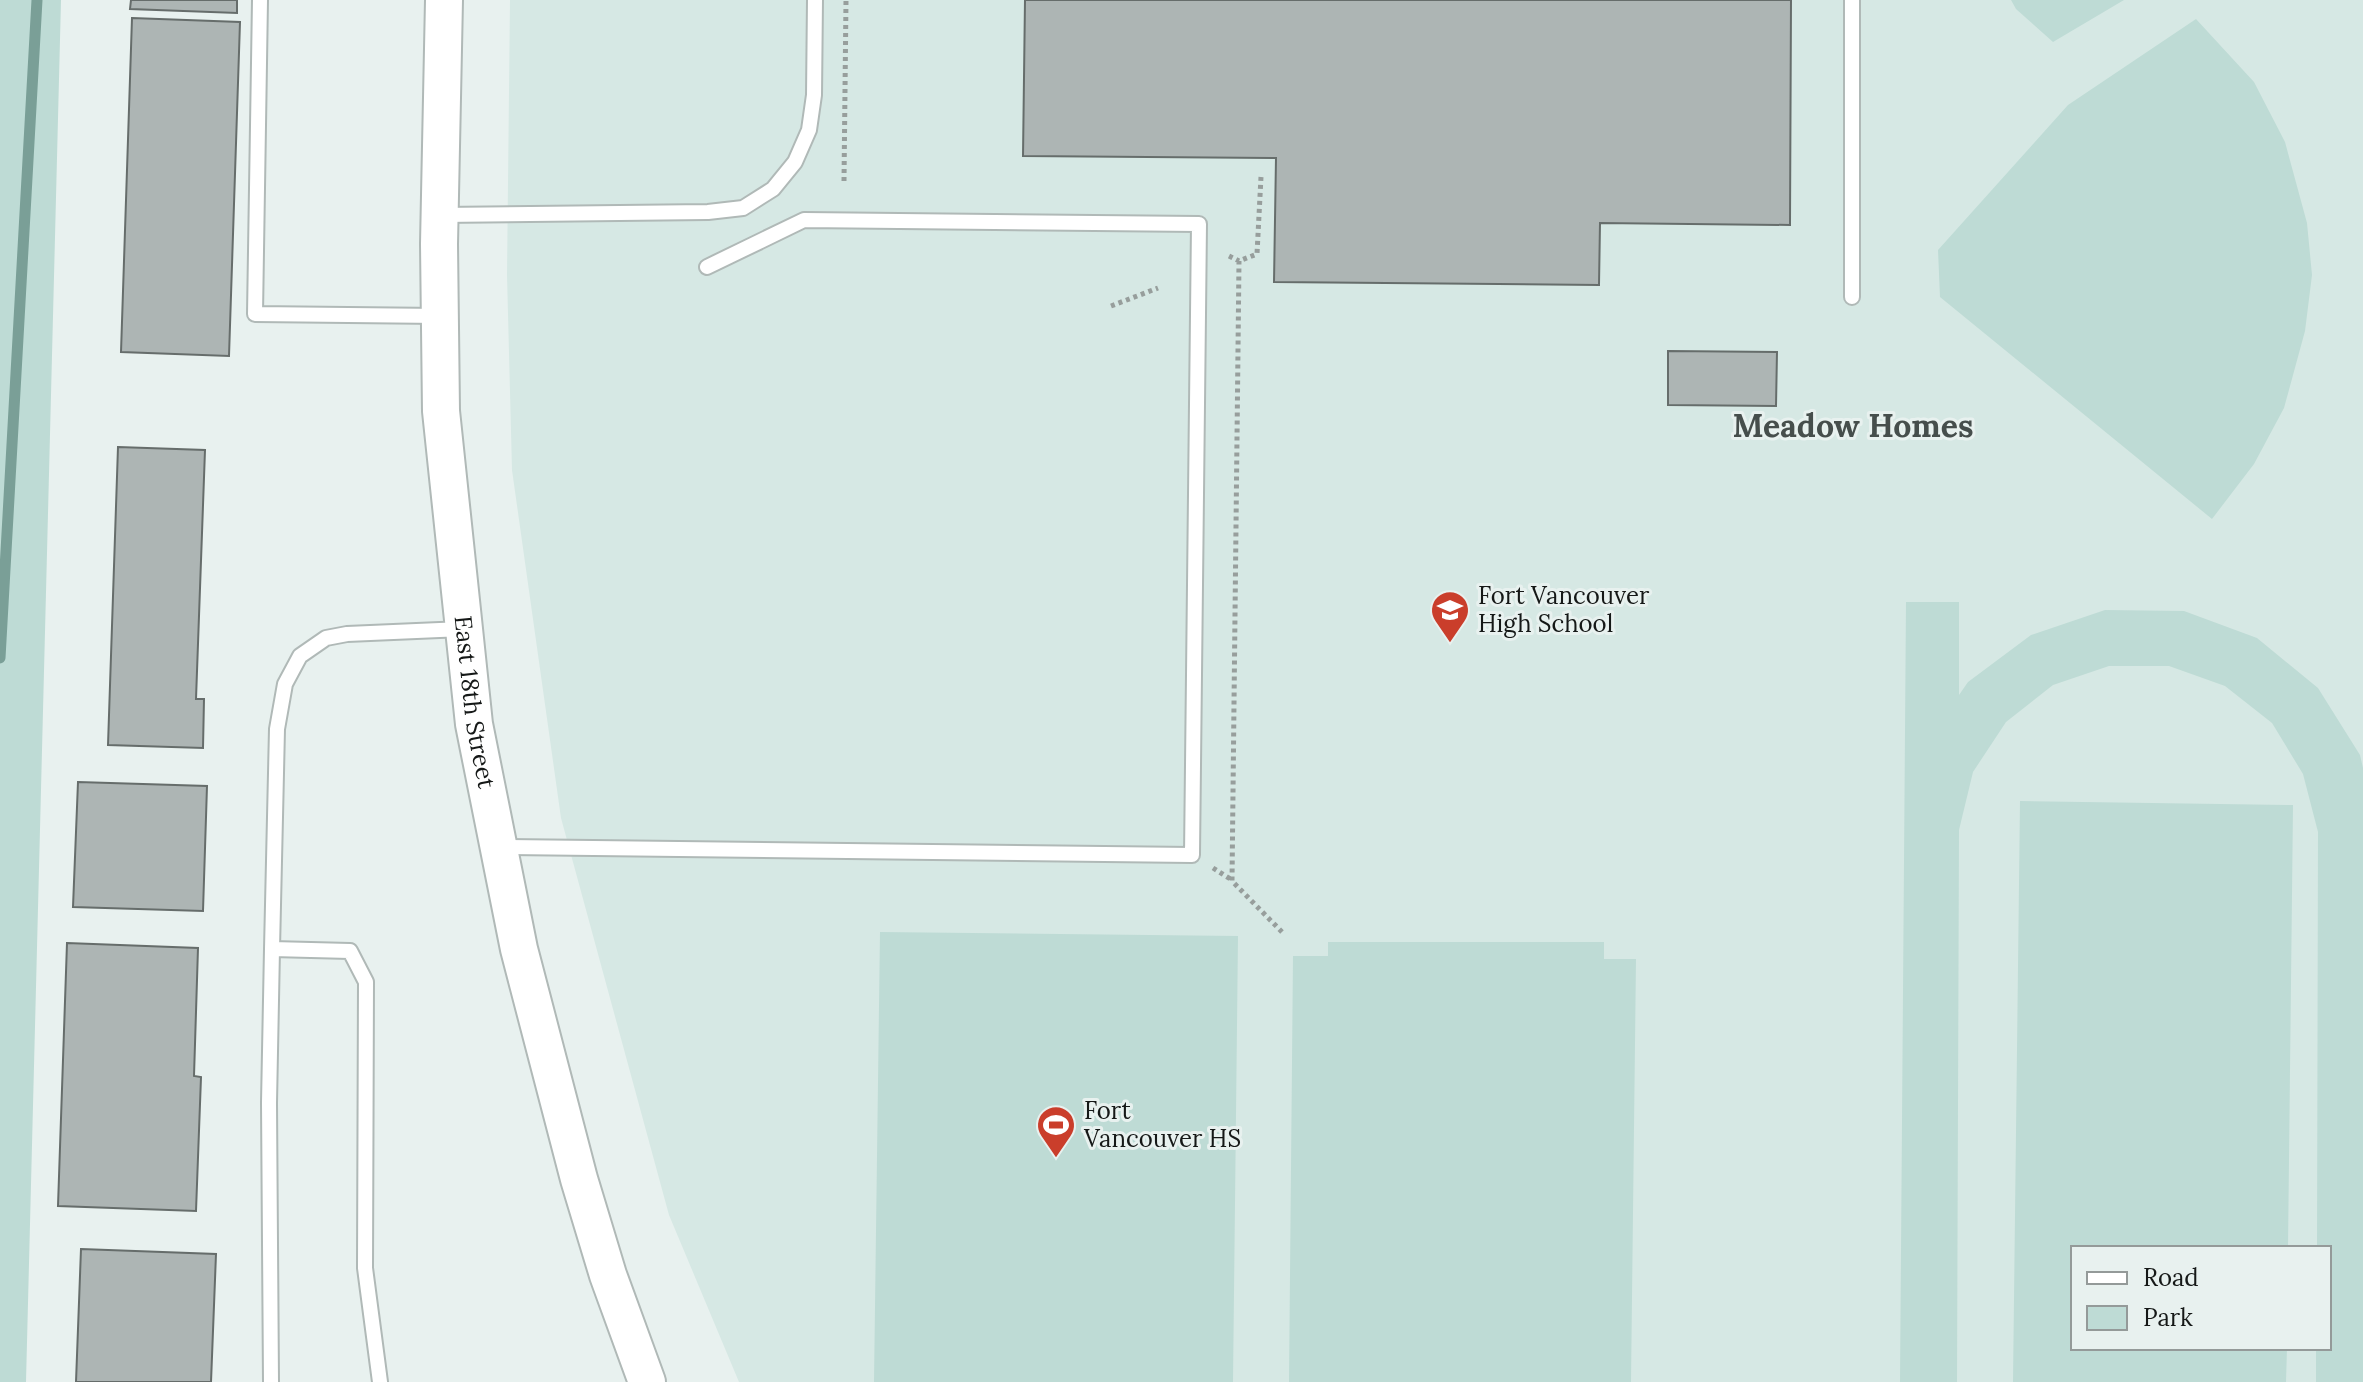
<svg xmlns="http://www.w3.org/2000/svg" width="2363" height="1382" font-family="Lora,serif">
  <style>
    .built { fill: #d6e8e4; fill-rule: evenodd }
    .green { fill: #bedbd5 }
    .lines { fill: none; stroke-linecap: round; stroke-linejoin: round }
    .stream { stroke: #7a9f97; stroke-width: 11 }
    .building { fill: #adb5b4; stroke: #666d6b; stroke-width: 2 }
    .service-casing { stroke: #b0b9b7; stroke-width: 18 }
    .tertiary-casing { stroke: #b0b9b7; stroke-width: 40 }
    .path { stroke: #979e9c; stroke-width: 5; stroke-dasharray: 4 4; stroke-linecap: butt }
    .service { stroke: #fff; stroke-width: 14 }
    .tertiary { stroke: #fff; stroke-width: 36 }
    .labels { text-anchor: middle; stroke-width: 6; stroke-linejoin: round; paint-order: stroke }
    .poi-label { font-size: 24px; fill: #151817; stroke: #e8f1ef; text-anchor: start }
    .street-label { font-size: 24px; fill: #151817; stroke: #e8f1ef }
    .district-label { font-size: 32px; font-weight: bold; fill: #464e4c; stroke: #e8f1ef }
  </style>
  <rect width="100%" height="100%" fill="#e8f1ef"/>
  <!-- built -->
  <path class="built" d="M 510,0 L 2363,0 L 2363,1382 L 739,1382 L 669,1215 L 561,818 L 512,470 L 507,275 ZM 2073,1248 L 2329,1248 L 2329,1348 L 2073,1348 Z"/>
  <!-- green -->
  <path class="green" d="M 0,0 L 61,0 L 26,1382 L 0,1382 Z
    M 2011,0 L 2124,0 L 2053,42 L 2016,9 Z
    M 2196,19 L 2254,82 L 2285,142 L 2307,223 L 2312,275 L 2305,331 L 2284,408 L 2254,464 L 2212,519 L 1940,297 L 1938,250 L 2068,105 Z
    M 1906,602 L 1959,602 L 1959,695 L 1968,682 L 2031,635 L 2105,610 L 2184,611 L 2257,638 L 2318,688 L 2360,755 L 2363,768 L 2363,1382 L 2316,1382 L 2316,1348 L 2329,1348 L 2329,1248 L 2317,1248 L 2318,832 L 2303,774 L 2272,723 L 2225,686 L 2169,666 L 2109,666 L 2053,685 L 2006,722 L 1973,772 L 1959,830 L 1957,1382 L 1900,1382 Z
    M 2020,801 L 2293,805 L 2288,1248 L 2073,1248 L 2073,1348 L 2287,1348 L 2286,1382 L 2013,1382 Z
    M 880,932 L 1238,936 L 1233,1382 L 874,1382 Z
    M 1328,942 L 1604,942 L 1604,959 L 1636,959 L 1631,1382 L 1289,1382 L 1293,956 L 1328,956 Z"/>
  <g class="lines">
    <!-- stream -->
    <path class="stream" d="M 0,658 L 37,0"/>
  </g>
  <!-- building -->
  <path class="building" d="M 131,0 L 237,0 L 237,13 L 130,9 Z
    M 1025,0 L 1791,0 L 1790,225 L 1600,223 L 1599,285 L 1274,282 L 1276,158 L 1023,156 Z
    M 132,18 L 240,22 L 229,356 L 121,352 Z
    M 1668,351 L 1777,352 L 1776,406 L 1668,405 Z
    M 118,447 L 205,450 L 196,699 L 204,699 L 203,748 L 108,745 Z
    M 78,782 L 207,786 L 203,911 L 73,907 Z
    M 67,943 L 198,948 L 194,1076 L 201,1077 L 196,1211 L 58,1206 Z
    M 81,1249 L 216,1254 L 211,1382 L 76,1382 Z"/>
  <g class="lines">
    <!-- service casing -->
    <g class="service-casing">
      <path id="service" d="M 260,0 L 255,314 L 441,316
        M 441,215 L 708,212 L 743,208 L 773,189 L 795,162 L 809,130 L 814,95 L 815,0
        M 1852,297 L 1852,0
        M 500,847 L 1192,855 L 1199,224 L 804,220 L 707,267
        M 272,949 L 350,951 L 366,982 L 365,1268 L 380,1382
        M 271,1382 L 269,1103 L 272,949 L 277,729 L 285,684 L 300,656 L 326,638 L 347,634 L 463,629"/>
    </g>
    <!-- tertiary casing -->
    <g class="tertiary-casing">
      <g id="tertiary">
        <path id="s1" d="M 444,0 L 439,244 L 441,411 L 474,724 L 519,949 L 579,1179 L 608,1275 L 647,1382"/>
      </g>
    </g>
    <!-- path -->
    <path class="path" d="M 1261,177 L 1257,254 L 1239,261 L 1232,881 L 1282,932
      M 844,181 L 846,0
      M 1229,256 L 1239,261
      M 1111,306 L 1158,288
      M 1213,868 L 1232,880"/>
    <!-- service -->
    <use href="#service" class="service"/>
    <!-- tertiary -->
    <use href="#tertiary" class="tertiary"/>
  </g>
  <!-- icons -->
  <defs>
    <g id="school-pin" transform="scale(2)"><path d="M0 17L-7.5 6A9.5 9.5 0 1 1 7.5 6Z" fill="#ca3e2b" stroke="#e8f1ef"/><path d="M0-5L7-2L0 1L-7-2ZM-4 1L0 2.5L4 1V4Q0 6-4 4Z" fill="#fff"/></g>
    <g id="stadium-pin" transform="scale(2)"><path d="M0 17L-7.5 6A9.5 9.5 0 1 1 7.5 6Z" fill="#ca3e2b" stroke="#e8f1ef"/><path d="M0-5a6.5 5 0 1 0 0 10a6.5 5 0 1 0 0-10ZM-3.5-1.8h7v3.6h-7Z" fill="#fff"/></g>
  </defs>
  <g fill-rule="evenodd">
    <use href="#school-pin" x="1450" y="610"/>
    <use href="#stadium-pin" x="1056" y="1125"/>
  </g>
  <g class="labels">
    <!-- poi labels -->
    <g class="poi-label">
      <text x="1478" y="604">Fort Vancouver<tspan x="1478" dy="28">High School</tspan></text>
      <text x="1084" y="1119">Fort<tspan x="1084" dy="28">Vancouver HS</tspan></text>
    </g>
    <!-- street labels -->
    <g class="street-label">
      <text dy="8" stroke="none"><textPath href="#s1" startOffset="704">East 18th Street</textPath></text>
    </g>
    <!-- district labels -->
    <g class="district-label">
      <text x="1853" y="437">Meadow Homes</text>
    </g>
  </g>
  <!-- legend -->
  <rect x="2071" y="1246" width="260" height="104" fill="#e8f1ef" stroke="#949a99" stroke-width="2"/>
  <rect x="2087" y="1272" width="40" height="12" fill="#ffffff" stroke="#949a99" stroke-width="2"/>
  <text x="2143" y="1286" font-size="24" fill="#151817">Road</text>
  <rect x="2087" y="1306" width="40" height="24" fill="#bedbd5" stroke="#949a99" stroke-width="2"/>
  <text x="2143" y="1326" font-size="24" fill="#151817">Park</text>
</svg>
